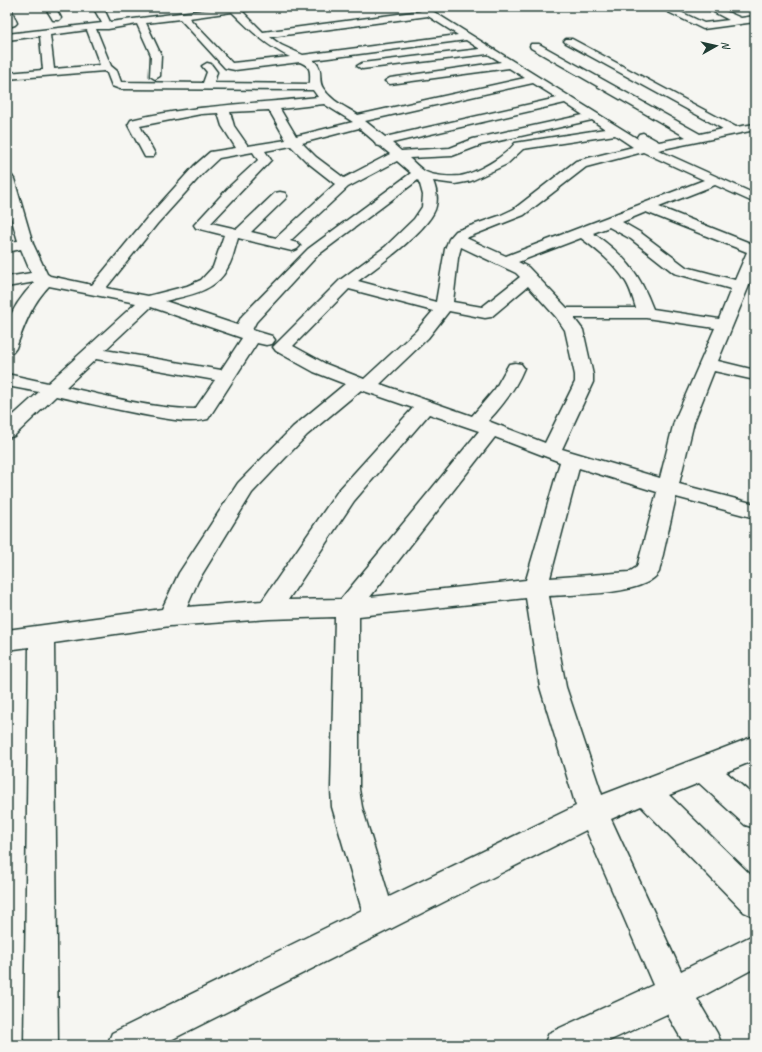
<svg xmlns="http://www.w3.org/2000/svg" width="762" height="1052" font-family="Caveat,sans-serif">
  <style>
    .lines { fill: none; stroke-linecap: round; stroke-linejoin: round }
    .minor-casing { stroke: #1f3d34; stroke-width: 3 }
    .minor { fill: #f6f6f2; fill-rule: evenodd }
  </style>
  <rect width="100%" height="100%" fill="#f6f6f2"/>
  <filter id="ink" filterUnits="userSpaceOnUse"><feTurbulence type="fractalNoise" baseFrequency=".025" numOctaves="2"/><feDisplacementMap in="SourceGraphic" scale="8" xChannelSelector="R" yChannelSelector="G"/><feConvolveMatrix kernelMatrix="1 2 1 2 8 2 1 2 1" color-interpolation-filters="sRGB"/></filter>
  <g filter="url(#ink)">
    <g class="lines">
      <!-- minor casing -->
      <g class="minor-casing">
        <path id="minor" d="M 45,7 L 55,7 L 61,18 L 59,20 L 53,20 Z
          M 93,7 L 103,7 L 110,22 L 227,7 L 250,7 L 249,10 L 242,11 L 263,32 L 421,11 L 415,7 L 426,7 L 638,139 L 637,137 L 639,134 L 643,133 L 659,142 L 686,137 L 531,48 L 530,46 L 531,44 L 539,44 L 700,134 L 723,129 L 566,43 L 564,41 L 566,39 L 572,39 L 736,127 L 755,124 L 755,130 L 658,150 L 755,194 L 755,203 L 715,185 L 659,207 L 755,245 L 755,271 L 718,361 L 755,370 L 755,380 L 714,371 L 694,422 L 679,484 L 755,504 L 755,518 L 676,497 L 659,572 C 645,596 575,594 549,596 L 566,687 L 602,795 L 755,736 L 755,760 L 726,772 L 755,797 L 755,828 L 745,825 L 699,783 L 669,795 L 755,879 L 755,917 L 744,912 L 641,806 L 611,819 L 681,971 L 755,934 L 755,968 L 697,999 L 717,1033 L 722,1045 L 685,1045 L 667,1014 L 600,1045 L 544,1045 L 549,1033 L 653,985 L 586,830 L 161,1045 L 107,1045 L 112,1033 L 362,910 L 332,807 L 331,789 L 335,617 L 269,619 L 170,626 L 54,643 L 58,1045 L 24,1045 L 29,647 L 7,650 L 7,630 L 162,609 L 179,573 L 238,483 L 293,427 L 345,384 L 314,372 L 276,351 L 273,347 L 340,280 L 385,247 L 414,219 L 422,207 L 423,195 L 420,184 L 418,180 L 318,255 L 256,322 L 252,330 L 272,336 L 275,340 L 272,344 L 266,345 L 257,343 L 208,419 C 189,424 169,419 150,416 C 118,410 87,403 56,396 L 14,436 L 7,438 L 7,421 L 39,392 L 7,386 L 7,374 L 48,383 L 136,303 L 49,286 C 31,305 25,324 16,348 L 13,352 L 7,353 C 7,344 5,333 7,325 C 12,309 23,294 35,282 L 7,287 L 7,277 L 31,273 L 21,249 L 7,252 L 7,242 L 18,241 L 7,203 L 7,175 L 12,176 L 14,179 L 33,244 L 47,274 L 50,276 L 92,285 L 147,218 L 194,166 L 210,152 L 236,148 L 222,126 L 218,113 L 201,114 L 140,126 L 155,154 L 153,157 L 145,157 L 128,125 L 131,120 C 192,105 256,104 318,97 L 313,90 L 120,89 L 112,86 L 107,73 L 104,71 L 7,79 L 7,73 L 43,70 L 40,36 L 7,40 L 7,34 L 102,23 ZM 232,12 C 250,30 267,46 290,57 L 232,63 L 189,18 ZM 428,16 L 458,35 L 303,55 L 281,45 L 270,37 ZM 180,19 L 225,68 L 235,70 L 300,62 C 312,67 310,71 310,84 L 214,83 L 217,72 L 211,64 L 207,63 L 202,66 L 207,72 L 203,83 L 121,82 L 117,71 L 111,66 L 96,29 L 108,29 L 137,24 L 151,55 L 150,76 L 155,79 L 160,76 L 161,55 L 146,23 ZM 87,30 L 100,65 L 54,69 L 50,35 ZM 466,40 L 480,49 L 362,63 L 357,66 L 362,69 L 488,54 L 501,62 L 390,78 L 385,81 L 390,84 L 509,68 L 525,78 L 358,115 C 346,107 331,101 323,88 C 317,79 325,69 313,60 ZM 533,83 L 557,98 L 385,137 L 365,121 ZM 565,103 L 583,115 L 473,139 L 450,148 L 401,151 L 392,143 ZM 324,104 L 353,122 L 296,136 L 280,109 ZM 269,110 L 286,140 L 248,146 L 234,126 L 230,112 ZM 592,120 L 605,129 L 515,143 C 506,156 475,174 460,176 C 450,177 434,176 426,172 C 420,169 414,162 409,158 L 452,156 L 481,145 ZM 359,128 L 374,141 L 376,145 L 380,146 L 390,154 L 344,178 L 316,157 L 302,143 ZM 615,135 L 633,147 L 576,161 L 514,209 L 499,216 L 456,231 L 449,239 L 445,249 L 436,302 L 358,281 C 377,267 432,228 436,206 C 438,198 436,188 433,181 L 455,184 L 471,181 L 507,164 L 523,149 ZM 291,146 L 307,162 L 335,184 L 276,238 L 251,232 L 285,199 L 287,196 L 285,193 L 280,192 L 275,193 L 237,229 L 211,223 L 271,160 L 265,151 ZM 253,152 L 258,160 L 257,161 L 231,185 L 194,225 L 196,228 L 224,235 L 213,267 L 201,280 L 187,286 L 148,296 L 106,288 L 157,224 L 204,172 L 219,158 ZM 643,152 L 704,180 L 506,256 L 466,238 L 524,215 L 586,167 ZM 397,161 L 411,173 L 308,249 L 242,316 L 237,325 L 165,301 C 189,295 216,292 228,267 C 233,259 235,247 238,238 L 292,251 L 297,249 L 300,246 L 297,243 L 290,241 L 348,187 ZM 646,212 L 747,252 L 735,280 L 686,267 L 641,233 L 622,222 ZM 609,227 L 631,239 L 674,273 L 731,289 L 719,319 L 653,309 C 639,272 625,256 593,233 ZM 581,238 C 597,250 615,264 626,282 C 631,290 633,299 636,308 L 567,308 L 528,267 L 518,262 ZM 461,247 L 516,273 L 520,277 L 482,307 L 453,302 L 458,258 ZM 528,286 L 556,317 L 565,330 L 575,375 L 575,382 L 545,443 L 488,421 C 503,405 516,388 524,368 L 521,364 L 515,363 L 509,364 L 495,389 L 472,416 L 380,384 L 428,338 L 449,311 L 485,318 L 491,317 ZM 349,289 L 433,311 L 416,331 L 364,379 L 326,364 L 293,346 ZM 151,307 L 242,338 L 221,370 L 105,350 ZM 574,318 L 646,318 L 715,328 L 674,422 L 660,478 L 562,449 L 593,382 L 593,375 L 583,330 ZM 96,359 L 215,380 L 195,409 C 152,409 108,396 66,387 ZM 361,390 L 413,408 L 338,491 L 262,601 L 187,607 L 198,581 L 252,493 L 307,435 ZM 429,414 L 479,431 L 341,599 L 288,600 L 354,501 ZM 495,437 L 560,462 L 526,580 L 370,597 ZM 579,468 L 657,492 L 637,567 L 629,572 L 550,578 ZM 526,598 L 540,687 L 576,806 L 389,897 L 362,807 L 359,789 L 359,616 Z
          M 658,7 L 670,7 L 704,23 L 729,20 L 704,7 L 716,7 L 741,18 L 755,16 L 755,22 L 703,29 Z
          M 7,8 L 12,11 L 17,23 L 15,25 L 12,26 L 7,23 Z"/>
      </g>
      <!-- minor -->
      <use href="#minor" class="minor"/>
    </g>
  </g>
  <!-- margin -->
  <rect width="762" height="1052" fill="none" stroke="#f6f6f2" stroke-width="24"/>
  <rect x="12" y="12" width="738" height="1028" fill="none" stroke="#1f3d34" stroke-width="1.5" filter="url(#ink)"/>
  <!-- north arrow -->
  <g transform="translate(716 46) rotate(82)" stroke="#f6f6f2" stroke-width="3" paint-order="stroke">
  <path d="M0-3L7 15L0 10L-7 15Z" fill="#1f3d34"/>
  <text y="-6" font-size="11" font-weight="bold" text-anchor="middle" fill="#1f3d34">N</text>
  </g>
</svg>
